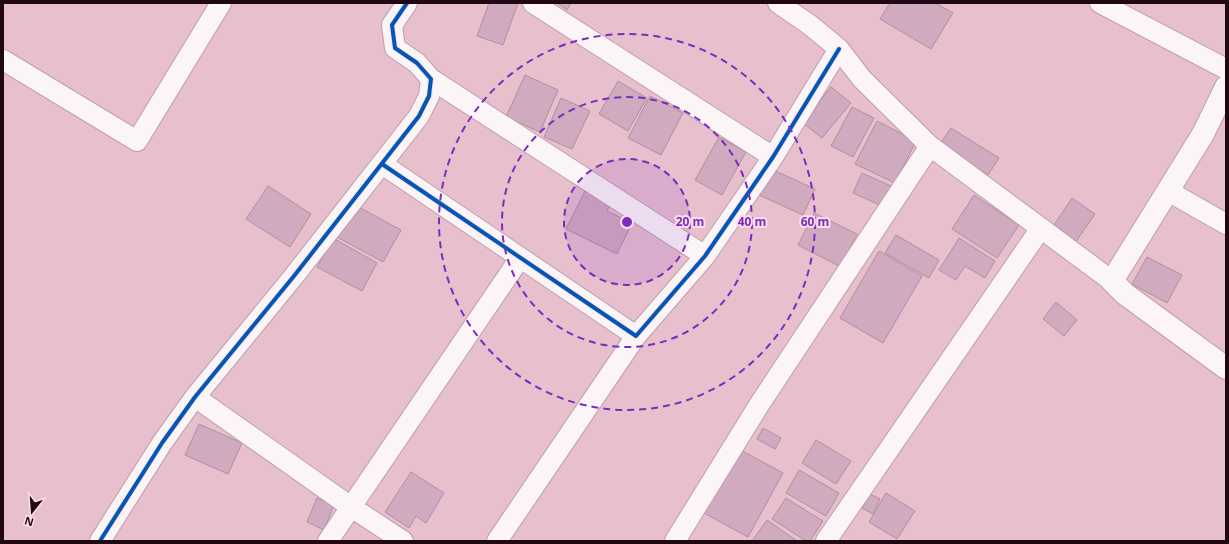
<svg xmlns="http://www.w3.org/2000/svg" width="1229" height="544" font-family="'Open Sans',sans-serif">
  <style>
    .building { fill: #d0aabf; stroke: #ad919f }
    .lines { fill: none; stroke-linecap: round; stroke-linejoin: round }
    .minor-casing { stroke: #be9faa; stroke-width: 22 }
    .tertiary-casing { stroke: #be9faa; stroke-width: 24 }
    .minor { stroke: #fbf5f8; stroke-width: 20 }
    .tertiary { stroke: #fbf5f8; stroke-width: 22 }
    .cycleway-casing { stroke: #fcdee8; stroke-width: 6 }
    .cycleway { stroke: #0057b8; stroke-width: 4 }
    .ring { fill: none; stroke: #7b2cbf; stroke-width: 2; stroke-dasharray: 7 5 }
    .centre { fill: #7b2cbf; stroke: #fcdee8; stroke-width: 2 }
    .ring-label { font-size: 12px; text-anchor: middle; font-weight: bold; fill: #7b2cbf; stroke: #fcdee8; stroke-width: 4; stroke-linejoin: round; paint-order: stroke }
  </style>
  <rect width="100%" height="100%" fill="#e7bfcd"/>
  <!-- building -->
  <path class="building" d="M 489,3 L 518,3 L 503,45 L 477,36 Z
    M 557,3 L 571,3 L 567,10 Z
    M 890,3 L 935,3 L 953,13 L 931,49 L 880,19 Z
    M 525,75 L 558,90 L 540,132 L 506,117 Z
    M 618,81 L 647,98 L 628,131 L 599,114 Z
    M 831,87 L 851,103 L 822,138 L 803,123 Z
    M 650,96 L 683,113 L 661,155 L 628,138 Z
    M 561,98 L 590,111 L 572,149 L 544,137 Z
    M 852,107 L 874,118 L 853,157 L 831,146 Z
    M 877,121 L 916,141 L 895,183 L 855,164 Z
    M 951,128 L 999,158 L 988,175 L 940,144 Z
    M 719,137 L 746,152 L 722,195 L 695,180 Z
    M 771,169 L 815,189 L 803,215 L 759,195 Z
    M 862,173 L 893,187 L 884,207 L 853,193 Z
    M 268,186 L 311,214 L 290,247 L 246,219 Z
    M 585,191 L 610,204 L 607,211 L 632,223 L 617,254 L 566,229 Z
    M 974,195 L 1019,225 L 997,258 L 952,229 Z
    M 1072,198 L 1095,214 L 1075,243 L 1052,228 Z
    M 355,205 L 401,230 L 383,262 L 337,237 Z
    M 814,213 L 857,234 L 841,267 L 798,245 Z
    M 896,235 L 939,260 L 929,278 L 885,253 Z
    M 333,238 L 377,263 L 362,291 L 317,267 Z
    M 959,238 L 995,261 L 985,278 L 965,266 L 956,280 L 939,270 Z
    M 879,251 L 922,276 L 883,343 L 840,318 Z
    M 1147,257 L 1182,275 L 1167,303 L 1132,284 Z
    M 1056,302 L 1077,320 L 1064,336 L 1043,319 Z
    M 199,424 L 242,443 L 228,474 L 185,455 Z
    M 763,428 L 781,438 L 775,449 L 757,439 Z
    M 816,440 L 851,461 L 836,484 L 802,463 Z
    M 739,449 L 783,473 L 748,537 L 704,513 Z
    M 799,470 L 839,493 L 826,516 L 786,493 Z
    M 411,472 L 444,493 L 426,523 L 416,516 L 409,528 L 385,512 Z
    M 886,493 L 915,511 L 897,539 L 869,522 Z
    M 870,494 L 880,499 L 873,514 L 862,508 Z
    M 317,498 L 334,505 L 324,530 L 307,522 Z
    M 786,498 L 823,521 L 810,541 L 806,541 L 772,519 Z
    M 767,520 L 797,541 L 752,541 Z"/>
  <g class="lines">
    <!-- minor casing -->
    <g class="minor-casing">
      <path id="minor" d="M 533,3 L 773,157
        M 778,3 L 810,25 L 839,49 L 862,79 L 930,146 L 1112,281
        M 1100,3 L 1226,69
        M 3,60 L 137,141 L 221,3
        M 431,79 L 705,256
        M 382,164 L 636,336 L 705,256 L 773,157 L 839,49
        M 1168,191 L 1226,224
        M 195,397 L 351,507 L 403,541
        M 100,541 L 162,443 L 195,397 L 294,276 L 419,116 L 429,96 L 431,79 L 417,63 L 395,48 L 392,25 L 407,3
        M 328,541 L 520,258
        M 497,541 L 636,336
        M 675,541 L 759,405 L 930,146
        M 826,541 L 1041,228"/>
    </g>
    <!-- tertiary casing -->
    <g class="tertiary-casing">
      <path id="tertiary" d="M 1226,87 L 1203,134 L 1112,281 L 1125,294 L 1226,368"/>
    </g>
    <!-- minor -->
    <use href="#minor" class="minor"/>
    <!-- tertiary -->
    <use href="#tertiary" class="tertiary"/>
    <!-- cycleway casing -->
    <g class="cycleway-casing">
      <path id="cycleway" d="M 382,164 L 636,336 L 705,256 L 773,157 L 839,49
        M 100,541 L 162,443 L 195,397 L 294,276 L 419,116 L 429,96 L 431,79 L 417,63 L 395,48 L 392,25 L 407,3"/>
    </g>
    <!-- cycleway -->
    <use href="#cycleway" class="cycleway"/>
  </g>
  <!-- distance rings -->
  <circle cx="627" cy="222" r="63" fill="#7b2cbf" fill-opacity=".12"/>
  <g class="ring">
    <circle cx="627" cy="222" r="63"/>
    <circle cx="627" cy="222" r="125"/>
    <circle cx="627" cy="222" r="188"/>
  </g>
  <circle cx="627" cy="222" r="6" class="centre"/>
  <g class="ring-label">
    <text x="690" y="226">20 m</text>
    <text x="752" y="226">40 m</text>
    <text x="815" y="226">60 m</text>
  </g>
  <!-- border -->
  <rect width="1229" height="544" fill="none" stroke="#200711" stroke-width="8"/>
  <!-- north arrow -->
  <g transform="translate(32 512) rotate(197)" stroke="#fcdee8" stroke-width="3" paint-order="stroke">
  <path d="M0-3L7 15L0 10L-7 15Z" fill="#200711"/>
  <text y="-6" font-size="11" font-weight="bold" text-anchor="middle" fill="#200711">N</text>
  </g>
</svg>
